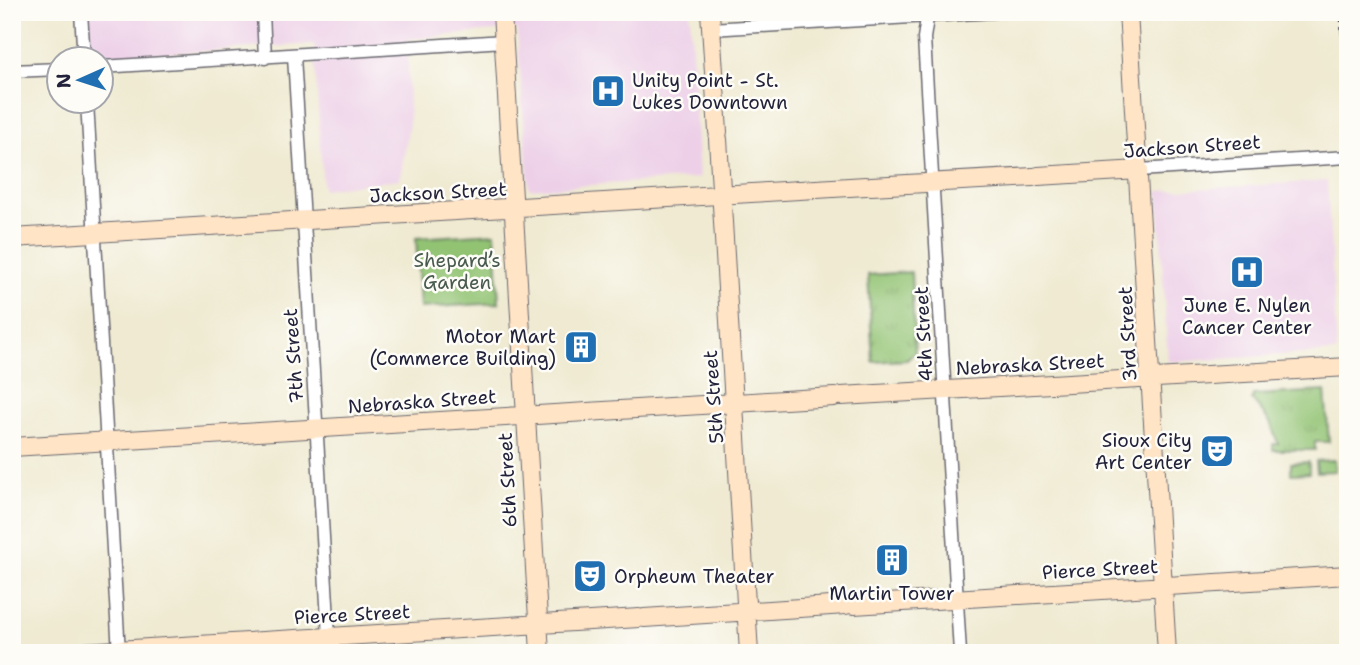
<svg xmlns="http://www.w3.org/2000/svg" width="1360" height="665" font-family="'Shantell Sans',sans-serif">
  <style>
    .built { fill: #edd0e8 }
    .grass { fill: url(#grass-tufts); stroke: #5a7257; stroke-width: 2 }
    .park { fill: #92c373; stroke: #5a7257; stroke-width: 2 }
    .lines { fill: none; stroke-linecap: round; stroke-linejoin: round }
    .street-casing { stroke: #6a6870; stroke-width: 15 }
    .secondary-casing { stroke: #6a6870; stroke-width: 20 }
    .street { stroke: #fff; stroke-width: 12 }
    .secondary { stroke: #ffe4c6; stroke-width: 18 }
    .rail { stroke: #22223b; stroke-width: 3.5; stroke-dasharray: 10 5; stroke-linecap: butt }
    .labels { text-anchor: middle; stroke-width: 5; stroke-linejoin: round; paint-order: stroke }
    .poi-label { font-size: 19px; fill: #22223b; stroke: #fdfcf7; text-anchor: start }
    .street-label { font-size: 19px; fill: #22223b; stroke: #fdfcf7 }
    .park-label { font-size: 19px; fill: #495a4f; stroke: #fdfcf7 }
  </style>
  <defs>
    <pattern id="grass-tufts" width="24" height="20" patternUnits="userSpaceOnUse" patternTransform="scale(1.75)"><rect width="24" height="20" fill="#92c373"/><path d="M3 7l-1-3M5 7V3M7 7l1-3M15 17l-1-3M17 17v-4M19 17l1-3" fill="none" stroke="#7ea764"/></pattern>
  </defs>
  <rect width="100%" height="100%" fill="#fdfcf7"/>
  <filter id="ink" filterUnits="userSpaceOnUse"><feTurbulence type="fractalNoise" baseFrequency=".0143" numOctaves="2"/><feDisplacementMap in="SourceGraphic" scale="14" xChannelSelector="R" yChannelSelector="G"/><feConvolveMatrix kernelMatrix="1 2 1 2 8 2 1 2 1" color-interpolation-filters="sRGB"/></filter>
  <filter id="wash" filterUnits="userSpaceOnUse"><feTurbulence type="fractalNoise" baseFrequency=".00686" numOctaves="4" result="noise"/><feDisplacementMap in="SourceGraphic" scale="28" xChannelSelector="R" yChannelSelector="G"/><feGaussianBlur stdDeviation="1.57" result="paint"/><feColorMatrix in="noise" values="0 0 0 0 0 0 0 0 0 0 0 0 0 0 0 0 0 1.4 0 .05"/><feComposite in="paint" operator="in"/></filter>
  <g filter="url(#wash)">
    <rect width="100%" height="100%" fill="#efead1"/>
    <!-- built -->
    <path class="built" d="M 88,12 L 690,12 L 699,178 L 529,189 L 517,29 L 408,39 L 409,123 L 400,179 L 323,189 L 314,44 L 91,58 Z
      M 1327,181 L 1337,352 L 1168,362 L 1158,191 Z"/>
    <!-- grass -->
    <path class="grass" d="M 911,272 L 915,352 L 907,360 L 873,362 L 868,275 Z
      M 1325,391 L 1329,442 L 1315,442 L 1315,450 L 1273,450 L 1273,444 L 1278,444 L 1270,422 L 1252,400 L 1253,395 Z
      M 1334,460 L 1335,471 L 1317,472 L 1316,461 Z
      M 1309,462 L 1309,473 L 1291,474 L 1291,463 Z"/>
    <!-- park -->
    <path class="park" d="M 495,233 L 499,303 L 420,308 L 416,238 Z"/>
  </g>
  <g filter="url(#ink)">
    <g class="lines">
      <!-- street casing -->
      <g class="street-casing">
        <path id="street" d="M 81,12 L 84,60
          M 263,12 L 265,58
          M 928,12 L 924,38 L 960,653
          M 711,29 L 994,12
          M 294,56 L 330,653
          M 102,67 L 504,41
          M 12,71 L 60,69
          M 87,102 L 119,653
          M 1139,170 L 1348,157"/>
      </g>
      <!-- secondary casing -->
      <g class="secondary-casing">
        <path id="secondary" d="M 502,12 L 540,653
          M 710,12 L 718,132
          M 1128,12 L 1167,653
          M 718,139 L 749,653
          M 1038,176 L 1139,170
          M 871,186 L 1033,177
          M 12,238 L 866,186
          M 841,396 L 1348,367
          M 12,447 L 834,397
          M 854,605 L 1348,575
          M 644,618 L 846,605
          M 67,653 L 639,618"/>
      </g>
      <!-- street -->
      <use href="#street" class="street"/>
      <!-- secondary -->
      <use href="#secondary" class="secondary"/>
      <!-- rail -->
      <path class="rail" d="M 1341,12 L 1348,111"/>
    </g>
  </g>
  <!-- icons -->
  <defs>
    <g id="hospital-square" transform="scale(1.75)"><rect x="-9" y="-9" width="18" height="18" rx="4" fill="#1f6fb2" stroke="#fdfcf7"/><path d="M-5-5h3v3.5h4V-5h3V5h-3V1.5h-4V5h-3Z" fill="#fff"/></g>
    <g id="building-square" transform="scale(1.75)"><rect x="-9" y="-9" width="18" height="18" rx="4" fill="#1f6fb2" stroke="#fdfcf7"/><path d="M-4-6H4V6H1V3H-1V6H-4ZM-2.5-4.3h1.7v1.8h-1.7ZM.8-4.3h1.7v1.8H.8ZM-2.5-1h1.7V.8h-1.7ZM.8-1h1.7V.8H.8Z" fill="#fff"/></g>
    <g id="theatre-square" transform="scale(1.75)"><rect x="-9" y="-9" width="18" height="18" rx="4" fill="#1f6fb2" stroke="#fdfcf7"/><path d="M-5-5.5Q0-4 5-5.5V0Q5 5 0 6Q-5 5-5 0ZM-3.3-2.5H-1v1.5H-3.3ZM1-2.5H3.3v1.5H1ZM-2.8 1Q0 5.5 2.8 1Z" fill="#fff"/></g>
  </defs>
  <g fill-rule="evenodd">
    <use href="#hospital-square" x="608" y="91"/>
    <use href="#hospital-square" x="1247" y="272"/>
    <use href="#building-square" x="581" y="347"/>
    <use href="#theatre-square" x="1217" y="451"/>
    <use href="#building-square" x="892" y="560"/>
    <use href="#theatre-square" x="590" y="576"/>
  </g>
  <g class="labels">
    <!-- poi labels -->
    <g class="poi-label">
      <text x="632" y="87">Unity Point - St.<tspan x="632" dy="22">Lukes Downtown</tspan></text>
      <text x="1247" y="312" text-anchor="middle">June E. Nylen<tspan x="1247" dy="22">Cancer Center</tspan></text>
      <text x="556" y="343" text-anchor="end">Motor Mart<tspan x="556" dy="22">(Commerce Building)</tspan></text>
      <text x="1192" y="447" text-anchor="end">Sioux City<tspan x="1192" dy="22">Art Center</tspan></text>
      <text x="614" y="583">Orpheum Theater</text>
      <text x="892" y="600" text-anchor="middle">Martin Tower</text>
    </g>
    <!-- street labels -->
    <g class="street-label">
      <text transform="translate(1192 146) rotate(-4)" y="7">Jackson Street</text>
      <text transform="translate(438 192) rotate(-3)" y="7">Jackson Street</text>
      <text transform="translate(923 334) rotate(-93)" y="7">4th Street</text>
      <text transform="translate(1127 334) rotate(-93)" y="7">3rd Street</text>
      <text transform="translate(293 356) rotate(-94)" y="7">7th Street</text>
      <text transform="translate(1030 364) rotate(-3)" y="7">Nebraska Street</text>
      <text transform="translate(713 397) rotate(-94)" y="7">5th Street</text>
      <text transform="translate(422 401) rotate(-4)" y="7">Nebraska Street</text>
      <text transform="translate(507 480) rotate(-93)" y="7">6th Street</text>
      <text transform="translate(1100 569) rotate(-3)" y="7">Pierce Street</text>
      <text transform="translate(352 614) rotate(-3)" y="7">Pierce Street</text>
    </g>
    <!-- park labels -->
    <g class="park-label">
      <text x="457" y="267">Shepard’s<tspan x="457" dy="22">Garden</tspan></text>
    </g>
  </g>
  <!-- margin -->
  <rect width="1360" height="665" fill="none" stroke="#fdfcf7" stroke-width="42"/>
  <!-- north arrow -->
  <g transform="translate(80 80) rotate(267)"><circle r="33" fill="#fdfcf7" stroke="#a5a5ac" stroke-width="2"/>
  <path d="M0-5L12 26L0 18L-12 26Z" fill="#1f6fb2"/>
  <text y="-10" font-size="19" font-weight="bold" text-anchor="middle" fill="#22223b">N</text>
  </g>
</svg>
